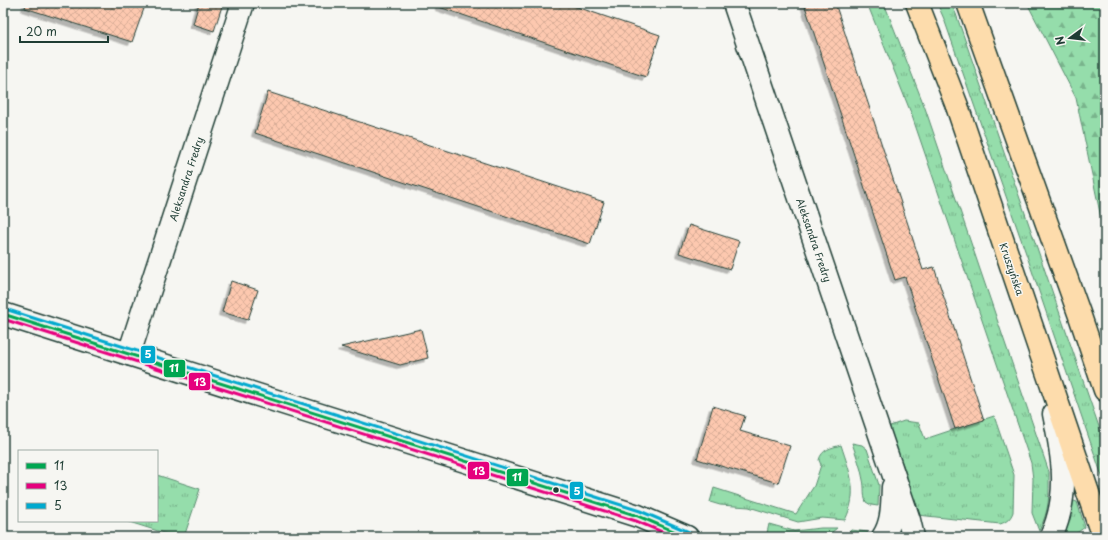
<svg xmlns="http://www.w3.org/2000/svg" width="1108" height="540" font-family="'Playpen Sans',sans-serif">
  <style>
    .grass { fill: url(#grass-tufts); stroke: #5a8d70 }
    .forest { fill: url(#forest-firs); stroke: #5a8d70 }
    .building { fill: url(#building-cross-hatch); stroke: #1f3d34; filter: url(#shadow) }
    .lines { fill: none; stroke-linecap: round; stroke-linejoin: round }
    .minor-casing { stroke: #1f3d34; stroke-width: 25 }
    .tertiary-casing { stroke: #1f3d34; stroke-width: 25 }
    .primary-casing { stroke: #1f3d34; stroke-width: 25 }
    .minor { stroke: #f6f6f2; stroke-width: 22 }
    .tertiary { stroke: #f6f6f2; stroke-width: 22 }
    .primary { stroke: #fddcac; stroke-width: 22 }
    .bus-1-casing { stroke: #f6f6f2; stroke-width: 6 }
    .bus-2-casing { stroke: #f6f6f2; stroke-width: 6 }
    .bus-3-casing { stroke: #f6f6f2; stroke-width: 6 }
    .bus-1 { stroke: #00a651; stroke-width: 3 }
    .bus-2 { stroke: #e5007d; stroke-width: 3 }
    .bus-3 { stroke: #00a9ce; stroke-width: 3 }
    .bus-dot { fill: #1f3d34; stroke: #f6f6f2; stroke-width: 1.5 }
    .labels { text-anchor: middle; stroke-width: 3; stroke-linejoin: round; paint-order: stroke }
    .street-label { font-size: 10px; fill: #1f3d34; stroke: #f6f6f2 }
    .line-badge { stroke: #f6f6f2; stroke-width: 1.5 }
    .badge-label { font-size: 11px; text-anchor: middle; font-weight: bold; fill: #fff }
  </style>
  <defs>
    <pattern id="grass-tufts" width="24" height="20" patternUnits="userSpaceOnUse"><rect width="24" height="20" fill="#95ddab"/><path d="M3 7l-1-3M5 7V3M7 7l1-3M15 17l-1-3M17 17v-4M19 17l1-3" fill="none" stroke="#79b48c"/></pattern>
    <pattern id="forest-firs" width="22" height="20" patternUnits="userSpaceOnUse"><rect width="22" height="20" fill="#95ddab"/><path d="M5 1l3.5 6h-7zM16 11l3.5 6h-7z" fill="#79b48c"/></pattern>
    <pattern id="building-cross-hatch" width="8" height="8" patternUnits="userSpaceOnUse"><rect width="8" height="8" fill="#fdc8af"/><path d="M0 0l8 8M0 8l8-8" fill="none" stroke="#d8ad97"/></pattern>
    <filter id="shadow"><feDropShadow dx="-3.5" dy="3.5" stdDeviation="0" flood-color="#0004"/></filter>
  </defs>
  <rect width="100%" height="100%" fill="#f6f6f2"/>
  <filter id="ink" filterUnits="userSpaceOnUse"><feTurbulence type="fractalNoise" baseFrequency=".025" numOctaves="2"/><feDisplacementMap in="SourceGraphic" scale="8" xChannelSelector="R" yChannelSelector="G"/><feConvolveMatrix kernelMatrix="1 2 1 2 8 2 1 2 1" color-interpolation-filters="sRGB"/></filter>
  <g filter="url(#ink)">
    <!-- grass -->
    <path class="grass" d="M 867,3 L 884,3 L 925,108 L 1049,472 C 1049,496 1050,509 1039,531 L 1032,513 L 1033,479 L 1031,463 L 911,113 Z
      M 937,3 L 951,3 L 956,14 L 1105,444 L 1105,485 L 1029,262 L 944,19 Z
      M 994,416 L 1014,475 L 1013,512 C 1011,518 1007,522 1000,524 L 918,515 L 904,468 L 889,429 L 890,426 L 904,421 L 919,423 L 925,439 Z
      M 852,443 L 862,445 L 867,449 L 879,485 L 878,506 L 871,505 L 866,502 C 863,495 865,488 863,480 C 861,467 856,455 852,443 Z
      M 841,445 C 850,473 859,492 845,520 L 822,518 L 798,522 L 749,507 L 720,505 L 710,502 L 714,488 L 796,514 L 814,486 L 821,465 L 819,460 C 822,449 831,448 841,445 Z
      M 157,475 L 200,489 L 184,537 L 177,537 L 126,521 L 157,521 Z
      M 1074,501 L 1077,502 L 1085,527 L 1071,537 L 1062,537 L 1072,502 Z
      M 769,524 L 794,531 L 821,528 L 837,528 L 826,537 L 780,537 L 767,533 Z
      M 851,530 L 868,532 L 863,537 L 845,537 Z"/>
    <!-- forest -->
    <path class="forest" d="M 1027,3 L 1105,3 L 1105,237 L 1076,98 Z"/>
    <!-- building -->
    <path class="building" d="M 26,3 L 146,3 L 132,42 L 25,8 Z
      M 199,3 L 223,3 L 214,31 L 193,24 Z
      M 439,3 L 565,3 L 660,35 L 646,77 L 439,7 Z
      M 804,3 L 835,3 L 923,270 L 934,267 L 984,420 L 955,429 L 905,277 L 895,280 Z
      M 268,92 L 604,202 L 590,244 L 255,133 Z
      M 689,225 L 739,241 L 730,269 L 679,253 Z
      M 231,281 L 258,290 L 248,320 L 222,312 Z
      M 421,329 L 428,358 L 400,365 L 341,347 Z
      M 713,406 L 745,416 L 740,431 L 790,446 L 778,483 L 697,459 Z"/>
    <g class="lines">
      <!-- minor casing -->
      <g class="minor-casing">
        <path id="minor" d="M 734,3 L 876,423 L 909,520 L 913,537
          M 129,354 L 243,3
          M 883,537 C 893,522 892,504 893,487"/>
      </g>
      <!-- tertiary casing -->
      <g class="tertiary-casing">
        <path id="tertiary" d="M 3,314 L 638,516 L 687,537
          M 1051,537 C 1070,495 1063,457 1054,414"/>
      </g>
      <!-- primary casing -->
      <g class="primary-casing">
        <path id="primary" d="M 917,3 L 957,106 L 1103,537
          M 968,3 L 1080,316 L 1105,390"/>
      </g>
      <!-- minor -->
      <use href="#minor" class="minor"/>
      <!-- tertiary -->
      <use href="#tertiary" class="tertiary"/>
      <!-- primary -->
      <use href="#primary" class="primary"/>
      <!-- bus-1 casing -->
      <g class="bus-1-casing">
        <path id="bus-1" d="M 3,314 L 638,516 L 687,537"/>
      </g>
      <!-- bus-2 casing -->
      <g class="bus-2-casing">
        <path id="bus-2" d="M 3,319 L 636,521 L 674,537"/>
      </g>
      <!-- bus-3 casing -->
      <g class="bus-3-casing">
        <path id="bus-3" d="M 5,309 L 640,511 L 689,532"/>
      </g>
      <!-- bus-1 -->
      <use href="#bus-1" class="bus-1"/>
      <!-- bus-2 -->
      <use href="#bus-2" class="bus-2"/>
      <!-- bus-3 -->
      <use href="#bus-3" class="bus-3"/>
    </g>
  </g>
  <!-- markers -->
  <circle class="bus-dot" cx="556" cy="490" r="3.5"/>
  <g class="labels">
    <!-- street labels -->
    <g class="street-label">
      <text transform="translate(186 179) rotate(-72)" y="4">Aleksandra Fredry</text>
      <text transform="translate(814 240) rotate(71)" y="4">Aleksandra Fredry</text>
      <text transform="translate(1012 269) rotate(71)" y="4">Kruszyńska</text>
    </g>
  </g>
  <g class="line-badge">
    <rect x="140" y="345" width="16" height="19" rx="4" fill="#00a9ce"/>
    <rect x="163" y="359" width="23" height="19" rx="4" fill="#00a651"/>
    <rect x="188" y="372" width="23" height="19" rx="4" fill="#e5007d"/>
    <rect x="467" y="461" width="23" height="19" rx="4" fill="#e5007d"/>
    <rect x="506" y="468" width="23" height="19" rx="4" fill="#00a651"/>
    <rect x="569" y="481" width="15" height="19" rx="4" fill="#00a9ce"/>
  </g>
  <g class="badge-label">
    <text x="148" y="358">5</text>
    <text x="174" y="372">11</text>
    <text x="200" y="386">13</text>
    <text x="479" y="475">13</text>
    <text x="517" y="481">11</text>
    <text x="577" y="495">5</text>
  </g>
  <!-- margin -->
  <rect width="1108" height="540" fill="none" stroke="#f6f6f2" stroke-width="16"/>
  <rect x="8" y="8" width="1092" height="524" fill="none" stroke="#1f3d34" stroke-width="1.5" filter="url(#ink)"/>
  <!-- legend -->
  <rect x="18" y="450" width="140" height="72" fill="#f6f6f2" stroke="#a0aca6"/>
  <rect x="26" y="463" width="20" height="6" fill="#00a651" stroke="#a0aca6"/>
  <text x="54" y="470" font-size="12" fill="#1f3d34">11</text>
  <rect x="26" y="483" width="20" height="6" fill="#e5007d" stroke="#a0aca6"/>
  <text x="54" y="490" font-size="12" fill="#1f3d34">13</text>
  <rect x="26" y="503" width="20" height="6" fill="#00a9ce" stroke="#a0aca6"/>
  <text x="54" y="510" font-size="12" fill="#1f3d34">5</text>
  <!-- north arrow -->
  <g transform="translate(1070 38) rotate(255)" stroke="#f6f6f2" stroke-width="3" paint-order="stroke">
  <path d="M0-3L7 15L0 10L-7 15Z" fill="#1f3d34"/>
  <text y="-6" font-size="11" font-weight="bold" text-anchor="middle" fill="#1f3d34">N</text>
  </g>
  <!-- scale -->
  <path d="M20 36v6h88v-6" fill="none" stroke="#1f3d34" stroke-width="2"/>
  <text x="26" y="36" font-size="12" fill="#1f3d34" stroke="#f6f6f2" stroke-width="3" paint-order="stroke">20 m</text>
</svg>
